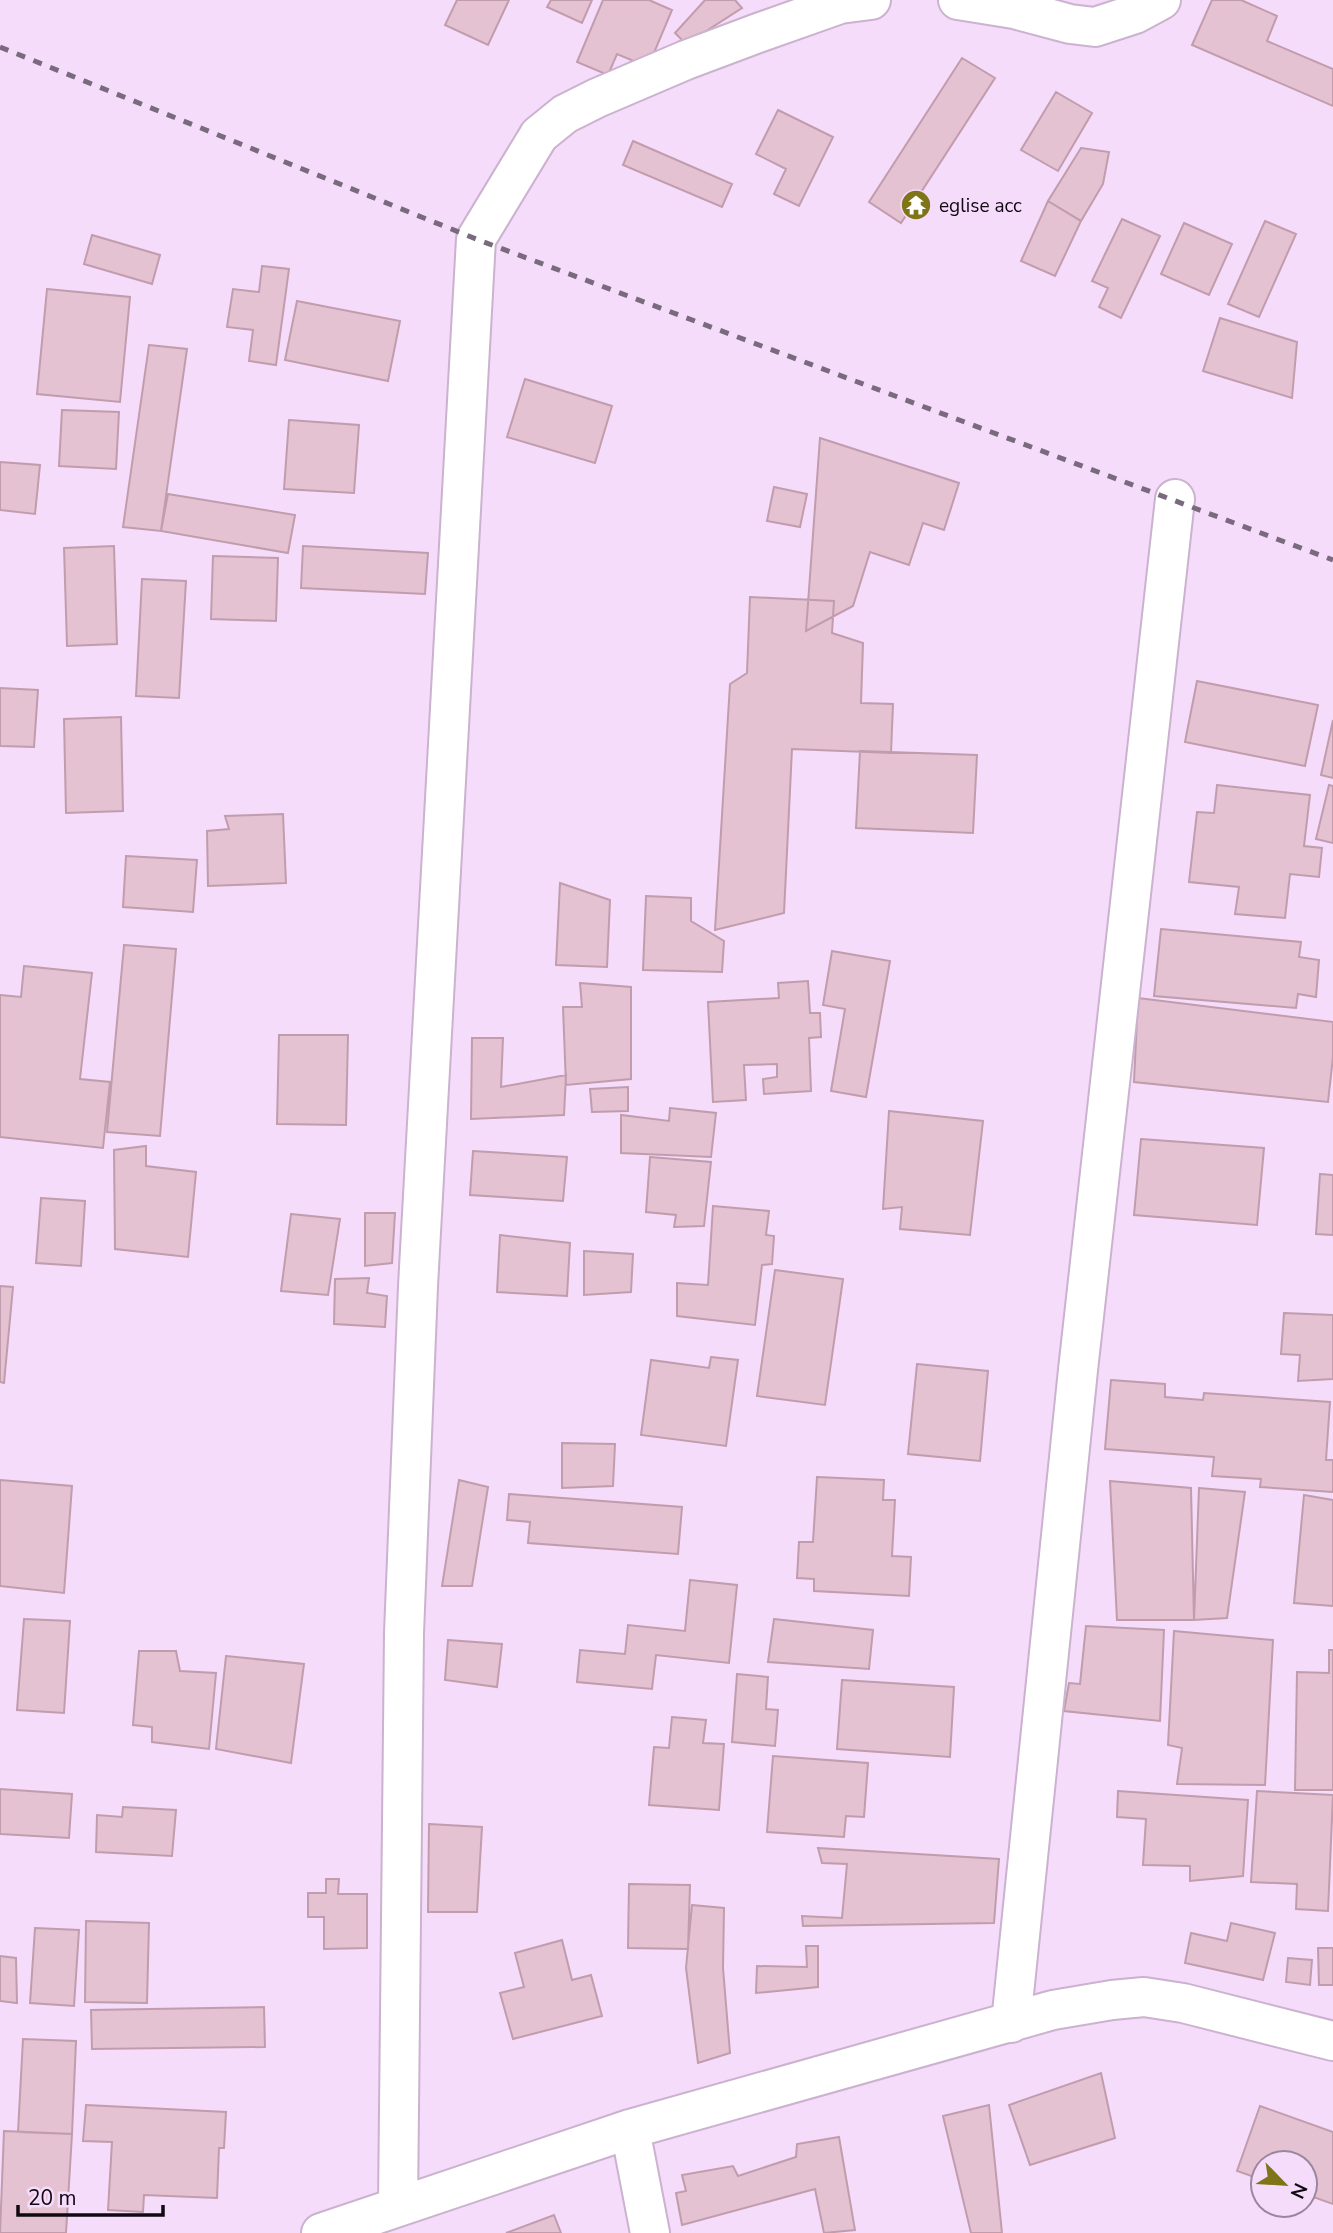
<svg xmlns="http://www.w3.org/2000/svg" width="1333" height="2233" font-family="'Nunito Sans',sans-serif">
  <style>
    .building { fill: #e4c2d2; stroke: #c19cad; stroke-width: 2 }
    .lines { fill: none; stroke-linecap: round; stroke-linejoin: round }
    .minor-casing { stroke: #cbb2cf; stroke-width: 42 }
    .minor { stroke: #fff; stroke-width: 38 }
    .rail { stroke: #796a7d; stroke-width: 5; stroke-dasharray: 9 9; stroke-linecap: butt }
    .labels { text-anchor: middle; stroke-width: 7; stroke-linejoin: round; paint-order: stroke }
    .poi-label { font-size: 19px; fill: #100812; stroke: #f5dcfa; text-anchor: start }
  </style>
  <rect width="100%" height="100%" fill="#f5dcfa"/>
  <!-- building -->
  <path class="building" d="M 457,0 L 509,0 L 488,45 L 445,25 Z
    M 551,0 L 592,0 L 582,23 L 547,7 Z
    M 603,0 L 649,0 L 672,10 L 648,67 L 617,54 L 608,75 L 577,62 Z
    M 705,0 L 735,0 L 742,8 L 686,44 L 675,33 Z
    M 1212,0 L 1241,0 L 1277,16 L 1267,41 L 1333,69 L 1333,106 L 1192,45 Z
    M 962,58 L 995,78 L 901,223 L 869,202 Z
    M 1056,92 L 1092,113 L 1058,171 L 1021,150 Z
    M 778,110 L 833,137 L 799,206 L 774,194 L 786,169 L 756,154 Z
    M 633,141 L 732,184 L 722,207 L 623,165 Z
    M 1081,148 L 1109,152 L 1103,184 L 1081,221 L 1048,201 Z
    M 1048,201 L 1081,221 L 1055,276 L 1021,261 Z
    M 1122,219 L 1160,236 L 1121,318 L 1099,307 L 1108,288 L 1092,281 Z
    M 1265,221 L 1296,234 L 1259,317 L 1228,304 Z
    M 1184,223 L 1232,244 L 1209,295 L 1161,274 Z
    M 92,235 L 160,255 L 152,284 L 84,264 Z
    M 262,266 L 289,269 L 276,365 L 249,361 L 253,330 L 227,327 L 233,289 L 259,292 Z
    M 47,289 L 130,297 L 120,402 L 37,394 Z
    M 297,301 L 400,321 L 388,381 L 285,360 Z
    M 1220,318 L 1297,342 L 1292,398 L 1203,371 Z
    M 149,345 L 187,349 L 161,531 L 123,527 Z
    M 525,379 L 612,406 L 595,463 L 507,437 Z
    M 62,410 L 119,412 L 116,469 L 59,466 Z
    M 289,420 L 359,425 L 354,493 L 284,489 Z
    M 820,438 L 959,483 L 944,530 L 923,523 L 909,565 L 870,552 L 853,606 L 806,631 Z
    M 0,462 L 40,465 L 35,514 L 0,510 Z
    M 774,487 L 807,494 L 800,527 L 767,521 Z
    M 168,494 L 295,515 L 288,553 L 161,531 Z
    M 114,546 L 117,644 L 67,646 L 64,548 Z
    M 303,546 L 428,553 L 425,594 L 301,588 Z
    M 213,556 L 278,558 L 276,621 L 211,619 Z
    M 142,579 L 186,581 L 179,698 L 136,696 Z
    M 750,597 L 834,601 L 832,633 L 863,643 L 861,703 L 893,704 L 891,753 L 792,749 L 784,913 L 715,930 L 730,684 L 747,673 Z
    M 1197,681 L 1318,705 L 1305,766 L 1185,742 Z
    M 0,688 L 38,690 L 34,747 L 0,746 Z
    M 121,717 L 123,811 L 66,813 L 64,719 Z
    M 1333,720 L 1333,778 L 1321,775 Z
    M 860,751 L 977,755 L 973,833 L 856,828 Z
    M 1217,785 L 1310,795 L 1304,846 L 1322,848 L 1319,877 L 1290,874 L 1285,918 L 1235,914 L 1239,887 L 1189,882 L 1197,812 L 1214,813 Z
    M 1329,785 L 1333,786 L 1333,843 L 1316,839 Z
    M 283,814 L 286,883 L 208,886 L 207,831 L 229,829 L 225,816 Z
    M 126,856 L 197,860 L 193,912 L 123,907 Z
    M 560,883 L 610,900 L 607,967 L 556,965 Z
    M 646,896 L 691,898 L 691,921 L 724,941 L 722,972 L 643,970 Z
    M 1161,929 L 1301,942 L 1299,957 L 1319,960 L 1316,997 L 1298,994 L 1296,1008 L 1154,996 Z
    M 124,945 L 176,949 L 160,1136 L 107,1132 Z
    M 832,951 L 890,961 L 866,1097 L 831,1091 L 845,1009 L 823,1005 Z
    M 24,966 L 92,973 L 80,1079 L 110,1082 L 103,1148 L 0,1137 L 0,995 L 21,997 Z
    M 808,981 L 810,1013 L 820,1013 L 821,1037 L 809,1038 L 811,1091 L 764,1094 L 763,1079 L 777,1077 L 777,1064 L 744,1065 L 746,1100 L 713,1102 L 708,1002 L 779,998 L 778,983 Z
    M 580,983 L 631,987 L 631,1079 L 566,1085 L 563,1007 L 582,1007 Z
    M 1138,998 L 1333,1022 L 1333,1057 L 1328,1102 L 1134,1082 Z
    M 279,1035 L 348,1035 L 346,1125 L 277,1124 Z
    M 472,1038 L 503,1038 L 501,1087 L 566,1075 L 564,1115 L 471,1119 Z
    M 628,1087 L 628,1111 L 592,1112 L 590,1089 Z
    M 670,1108 L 716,1113 L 711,1157 L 621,1153 L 621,1115 L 669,1121 Z
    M 889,1111 L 983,1121 L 970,1235 L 900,1229 L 902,1207 L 883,1209 Z
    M 1141,1139 L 1264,1148 L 1257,1225 L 1134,1215 Z
    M 146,1146 L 146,1166 L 196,1172 L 188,1257 L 115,1249 L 114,1150 Z
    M 473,1151 L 567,1157 L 563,1201 L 470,1195 Z
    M 650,1157 L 711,1162 L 704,1226 L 674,1227 L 676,1215 L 646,1212 Z
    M 1320,1174 L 1333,1175 L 1333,1235 L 1316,1234 Z
    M 41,1198 L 85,1201 L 81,1266 L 36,1263 Z
    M 713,1206 L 769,1211 L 766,1235 L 774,1236 L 772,1264 L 762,1265 L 755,1325 L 677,1316 L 677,1283 L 708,1285 Z
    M 365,1213 L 395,1213 L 392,1263 L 365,1266 Z
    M 291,1214 L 340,1219 L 328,1295 L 281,1291 Z
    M 500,1235 L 570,1243 L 567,1296 L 497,1292 Z
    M 584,1251 L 633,1254 L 631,1292 L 584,1295 Z
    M 775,1270 L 843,1279 L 825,1405 L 757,1396 Z
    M 369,1278 L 367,1293 L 387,1296 L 385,1327 L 334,1324 L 335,1279 Z
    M 0,1286 L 13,1287 L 4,1383 L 0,1382 Z
    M 1284,1313 L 1333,1315 L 1333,1379 L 1298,1381 L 1300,1355 L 1281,1354 Z
    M 711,1357 L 738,1360 L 726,1446 L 641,1435 L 651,1360 L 709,1368 Z
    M 917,1364 L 988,1371 L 980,1461 L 908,1454 Z
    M 1111,1380 L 1165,1384 L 1165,1397 L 1203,1400 L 1204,1393 L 1330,1402 L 1326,1460 L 1333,1460 L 1333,1492 L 1260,1487 L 1261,1479 L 1212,1476 L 1214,1457 L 1105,1449 Z
    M 562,1443 L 615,1444 L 613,1486 L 562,1488 Z
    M 817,1477 L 884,1480 L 883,1500 L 895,1500 L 892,1556 L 911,1557 L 909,1596 L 814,1591 L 814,1579 L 797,1578 L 799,1542 L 813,1542 Z
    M 0,1480 L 72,1486 L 64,1593 L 0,1586 Z
    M 459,1480 L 488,1487 L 472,1586 L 442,1586 Z
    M 1110,1481 L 1191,1488 L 1194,1620 L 1117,1620 Z
    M 1199,1488 L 1245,1492 L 1227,1618 L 1194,1620 Z
    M 509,1494 L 682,1507 L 678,1554 L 528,1543 L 530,1522 L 507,1520 Z
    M 1304,1495 L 1333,1500 L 1333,1606 L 1294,1603 Z
    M 690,1580 L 737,1585 L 729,1663 L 656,1655 L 652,1689 L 577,1682 L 580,1650 L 625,1654 L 628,1625 L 685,1631 Z
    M 24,1619 L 70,1621 L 64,1713 L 17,1710 Z
    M 774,1619 L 873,1630 L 869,1669 L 768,1662 Z
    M 1086,1626 L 1164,1630 L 1160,1721 L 1064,1711 L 1069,1683 L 1080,1684 Z
    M 1174,1631 L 1273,1640 L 1265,1785 L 1177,1784 L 1182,1748 L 1168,1745 Z
    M 448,1640 L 502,1644 L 497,1687 L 445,1680 Z
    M 1329,1650 L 1333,1650 L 1333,1790 L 1295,1790 L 1297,1672 L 1329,1673 Z
    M 139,1651 L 176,1651 L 180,1671 L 216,1673 L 209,1749 L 152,1742 L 152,1727 L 133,1725 Z
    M 226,1656 L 304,1664 L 291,1763 L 216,1749 Z
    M 737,1674 L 768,1677 L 766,1709 L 778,1710 L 775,1746 L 732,1742 Z
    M 842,1680 L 954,1687 L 950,1757 L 837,1749 Z
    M 672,1717 L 706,1720 L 703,1743 L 724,1744 L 719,1810 L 649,1805 L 654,1747 L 669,1748 Z
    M 773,1756 L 868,1763 L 864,1817 L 846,1816 L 844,1837 L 767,1832 Z
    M 0,1789 L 72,1794 L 69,1838 L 0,1834 Z
    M 1118,1791 L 1248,1800 L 1243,1876 L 1190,1881 L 1190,1866 L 1143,1865 L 1146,1819 L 1117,1817 Z
    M 1257,1791 L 1333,1795 L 1328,1911 L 1296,1909 L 1297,1884 L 1251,1882 Z
    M 123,1807 L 176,1810 L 172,1856 L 96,1852 L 97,1815 L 122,1817 Z
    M 429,1824 L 482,1827 L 477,1912 L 428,1912 Z
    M 818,1848 L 999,1859 L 994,1923 L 803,1926 L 802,1916 L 842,1918 L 847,1864 L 822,1863 Z
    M 326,1879 L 339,1879 L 338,1894 L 367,1894 L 367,1948 L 324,1949 L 324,1917 L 308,1917 L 308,1893 L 326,1893 Z
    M 629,1884 L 690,1885 L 688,1949 L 628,1948 Z
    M 692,1905 L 724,1908 L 723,1968 L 730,2053 L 698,2063 L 686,1968 Z
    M 86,1921 L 149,1923 L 147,2003 L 85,2002 Z
    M 1231,1923 L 1275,1933 L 1263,1980 L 1185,1963 L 1191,1933 L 1227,1941 Z
    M 35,1928 L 79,1930 L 74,2006 L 30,2003 Z
    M 562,1940 L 572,1980 L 591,1975 L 602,2016 L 513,2039 L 500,1993 L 524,1987 L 515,1953 Z
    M 806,1946 L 818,1946 L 818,1987 L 756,1993 L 757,1966 L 807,1967 Z
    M 1318,1948 L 1333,1948 L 1333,1985 L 1319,1985 Z
    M 0,1956 L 16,1958 L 17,2003 L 0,2001 Z
    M 1288,1958 L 1312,1960 L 1310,1985 L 1286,1982 Z
    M 264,2007 L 265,2047 L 92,2049 L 91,2010 Z
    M 23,2039 L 76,2041 L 72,2134 L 18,2132 Z
    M 1101,2073 L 1115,2138 L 1030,2165 L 1009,2105 Z
    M 86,2105 L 226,2112 L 224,2148 L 219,2148 L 217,2198 L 144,2195 L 143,2212 L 108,2210 L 112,2142 L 83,2141 Z
    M 989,2105 L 1002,2233 L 971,2233 L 943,2116 Z
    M 1260,2106 L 1333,2132 L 1333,2204 L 1305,2194 L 1305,2163 L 1263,2163 L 1263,2180 L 1237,2171 Z
    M 4,2131 L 72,2134 L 66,2233 L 0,2233 Z
    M 839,2137 L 855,2230 L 824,2233 L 815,2189 L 682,2225 L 676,2193 L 686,2191 L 682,2175 L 733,2166 L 738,2176 L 796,2157 L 797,2144 Z
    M 554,2215 L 561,2233 L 506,2233 Z"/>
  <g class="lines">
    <!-- minor casing -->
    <g class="minor-casing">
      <path id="minor" d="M 958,0 L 1014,9 L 1070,24 L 1095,27 L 1135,14 L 1161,0
        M 1011,2023 L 1078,1370 L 1175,499
        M 630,2129 L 650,2233
        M 398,2206 L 404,1633 L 418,1286 L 476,239 L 539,135 L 565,114 L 597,98 L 686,60 L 758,33 L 840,4 L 871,0
        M 321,2233 L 630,2129 L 1053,2010 L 1112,2000 L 1144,1997 L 1183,2003 L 1333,2041"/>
    </g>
    <!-- minor -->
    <use href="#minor" class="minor"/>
    <!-- rail -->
    <path class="rail" d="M 0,47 L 476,239 L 1333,560"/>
  </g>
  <!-- icons -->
  <defs>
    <g id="temple-disc" transform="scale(1.575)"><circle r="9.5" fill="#7f7417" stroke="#f5dcfa"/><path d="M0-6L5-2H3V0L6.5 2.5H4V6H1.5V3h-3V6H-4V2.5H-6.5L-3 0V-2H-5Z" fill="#fff"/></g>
  </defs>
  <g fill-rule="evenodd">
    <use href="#temple-disc" x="916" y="205"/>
  </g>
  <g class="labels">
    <!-- poi labels -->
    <g class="poi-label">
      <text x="939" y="212">eglise acc</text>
    </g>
  </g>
  <!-- north arrow -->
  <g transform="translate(1284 2184) rotate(115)"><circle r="33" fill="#f5dcfa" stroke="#99879d" stroke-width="2"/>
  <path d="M0-5L12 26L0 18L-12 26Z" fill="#7f7417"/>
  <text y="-10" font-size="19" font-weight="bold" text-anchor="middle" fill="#100812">N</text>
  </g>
  <!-- scale -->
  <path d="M18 2205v10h145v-10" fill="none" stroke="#100812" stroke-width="3.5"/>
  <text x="28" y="2205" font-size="21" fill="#100812" stroke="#f5dcfa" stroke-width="5" paint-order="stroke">20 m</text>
</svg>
